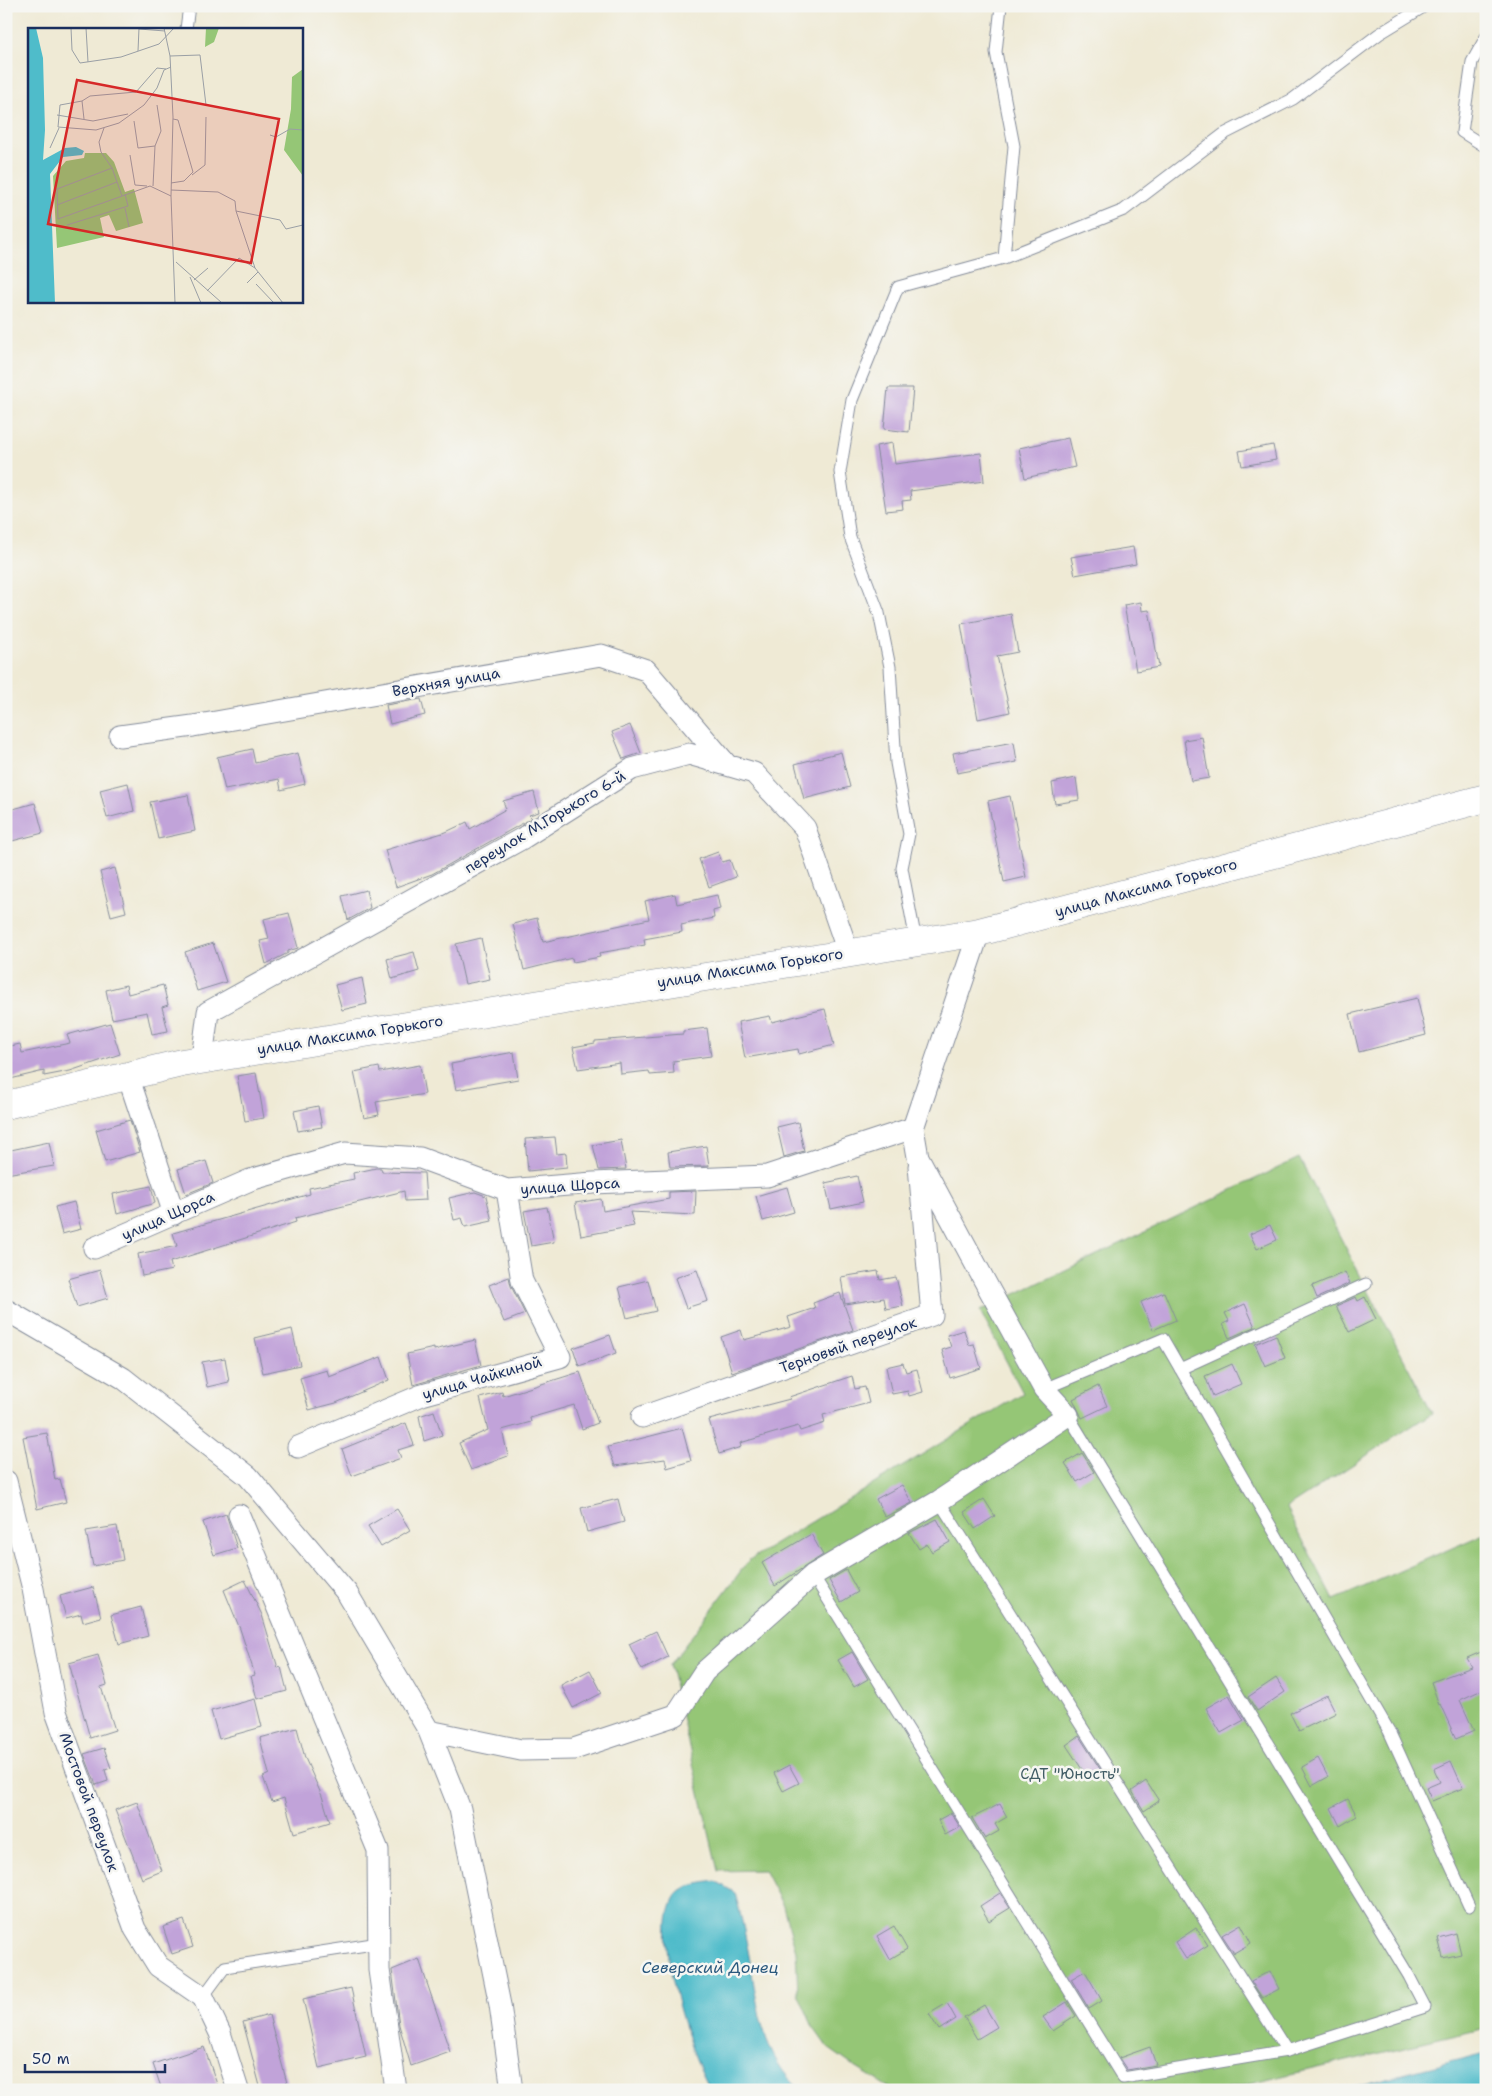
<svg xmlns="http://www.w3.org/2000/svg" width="1492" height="2096" font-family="'Shantell Sans',sans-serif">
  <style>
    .green { fill: #95c676; stroke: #587a6a }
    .water { fill: #4fbcca; stroke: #357694 }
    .building { fill: #c1a3d9 }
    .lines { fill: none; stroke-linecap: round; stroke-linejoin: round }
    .service-casing { stroke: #858c9a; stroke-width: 13 }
    .minor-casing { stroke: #858c9a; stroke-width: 23 }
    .tertiary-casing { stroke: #858c9a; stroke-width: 29 }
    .service { stroke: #fff; stroke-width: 11 }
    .minor { stroke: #fff; stroke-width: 21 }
    .tertiary { stroke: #fff; stroke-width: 28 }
    .labels { text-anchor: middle; stroke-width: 5; stroke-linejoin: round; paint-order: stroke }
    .street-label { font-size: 15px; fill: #1b2f5e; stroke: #f6f6f2 }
    .park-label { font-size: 15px; fill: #405c65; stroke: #f6f6f2 }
    .water-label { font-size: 16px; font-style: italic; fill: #2b597e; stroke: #f6f6f2 }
    .inset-road { fill: none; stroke: #9a9fa5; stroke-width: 1 }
    .view { fill: #d62828; fill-opacity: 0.15; stroke: #d62828; stroke-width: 2.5 }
    .inset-edge { fill: none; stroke: #1b2f5e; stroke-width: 2.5 }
  </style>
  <rect width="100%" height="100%" fill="#f6f6f2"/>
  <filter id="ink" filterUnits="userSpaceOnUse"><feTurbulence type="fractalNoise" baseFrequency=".02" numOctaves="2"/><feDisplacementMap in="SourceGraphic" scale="10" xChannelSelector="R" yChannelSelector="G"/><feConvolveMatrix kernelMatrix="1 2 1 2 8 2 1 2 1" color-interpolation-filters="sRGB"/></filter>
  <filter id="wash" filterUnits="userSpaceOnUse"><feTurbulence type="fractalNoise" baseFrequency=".0096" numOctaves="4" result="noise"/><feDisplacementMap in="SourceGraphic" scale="20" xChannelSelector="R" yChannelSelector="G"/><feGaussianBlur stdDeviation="1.12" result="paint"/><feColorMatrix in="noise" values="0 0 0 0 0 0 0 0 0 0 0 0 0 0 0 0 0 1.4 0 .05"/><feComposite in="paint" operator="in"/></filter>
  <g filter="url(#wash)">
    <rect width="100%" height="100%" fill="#efead5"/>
    <!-- green -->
    <path class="green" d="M 1299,1158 L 1432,1413 L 1286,1508 L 1334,1600 L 1486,1533 L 1486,2028 L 1224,2090 L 893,2090 L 855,2067 L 828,2048 L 813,2027 L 798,1993 L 796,1951 L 783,1906 L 764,1870 L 718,1871 L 670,1665 L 749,1560 L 1023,1393 L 980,1311 Z"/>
    <!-- water -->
    <path class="water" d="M 716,1881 L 735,1893 C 741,1915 746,1938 750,1961 C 758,2007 762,2058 801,2090 L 711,2090 C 689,2055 649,1930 677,1894 C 685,1884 704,1883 716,1881 Z
      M 1486,2053 L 1486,2090 L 1340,2090 Z"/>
    <g id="blocks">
      <!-- building -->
      <path class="building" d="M 888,388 L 913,388 L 909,432 L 884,429 Z
        M 1068,438 L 1075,467 L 1025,478 L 1019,448 Z
        M 892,443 L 895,464 L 981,453 L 984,481 L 910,491 L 911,500 L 902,501 L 903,509 L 886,511 L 876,446 Z
        M 1273,445 L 1276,460 L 1242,466 L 1239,451 Z
        M 1133,547 L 1136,564 L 1075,575 L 1071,557 Z
        M 1141,602 L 1142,611 L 1149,610 L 1159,667 L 1136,671 L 1124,605 Z
        M 1011,614 L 1018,652 L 997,656 L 1010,712 L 978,719 L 961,624 Z
        M 421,699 L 425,715 L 390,724 L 386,705 Z
        M 630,725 L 641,753 L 623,759 L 612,732 Z
        M 1202,737 L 1209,778 L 1191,781 L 1184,740 Z
        M 1014,742 L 1017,762 L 957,773 L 953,753 Z
        M 252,749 L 255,763 L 298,753 L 305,784 L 281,790 L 279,779 L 225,790 L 217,757 Z
        M 841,752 L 850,787 L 804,799 L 795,764 Z
        M 1076,778 L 1079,800 L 1055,804 L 1052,783 Z
        M 128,783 L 134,811 L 107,818 L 100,790 Z
        M 534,792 L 539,812 L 529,815 L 532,818 L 432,874 L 396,887 L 385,850 L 446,832 L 467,822 L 470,829 L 506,809 L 503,801 Z
        M 188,795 L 195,831 L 158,839 L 150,802 Z
        M 1010,796 L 1026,877 L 1004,882 L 988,801 Z
        M 35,803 L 43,833 L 12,841 L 6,811 Z
        M 718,852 L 722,862 L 730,860 L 736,877 L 709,887 L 699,859 Z
        M 115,868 L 126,912 L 111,916 L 100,872 Z
        M 366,890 L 370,908 L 348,920 L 342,896 Z
        M 675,894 L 677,904 L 717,895 L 720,909 L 713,911 L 714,918 L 681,925 L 682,932 L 644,939 L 645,945 L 599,953 L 600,957 L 573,962 L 572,958 L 524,970 L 513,924 L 537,918 L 543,942 L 649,919 L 645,901 Z
        M 289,913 L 298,948 L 288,951 L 288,953 L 266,964 L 260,941 L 269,939 L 264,919 Z
        M 481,938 L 490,979 L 465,984 L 456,944 Z
        M 213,943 L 226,982 L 197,991 L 185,952 Z
        M 414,952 L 419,971 L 392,979 L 387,959 Z
        M 362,978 L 367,1004 L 342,1010 L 335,985 Z
        M 126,985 L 128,994 L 163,985 L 168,1005 L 162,1007 L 168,1031 L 152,1034 L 147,1012 L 112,1019 L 106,990 Z
        M 1417,998 L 1426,1035 L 1359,1052 L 1350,1014 Z
        M 825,1009 L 834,1045 L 799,1054 L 798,1049 L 745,1058 L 738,1022 L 770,1016 L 772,1022 Z
        M 110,1023 L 120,1054 L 70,1071 L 44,1076 L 44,1071 L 6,1080 L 6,1047 L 20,1044 L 22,1053 L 70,1043 L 67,1035 Z
        M 707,1028 L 711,1056 L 673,1061 L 674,1073 L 650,1075 L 649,1071 L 621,1074 L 620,1063 L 578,1069 L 573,1047 L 595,1043 L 595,1041 L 683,1034 L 683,1031 Z
        M 514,1052 L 518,1079 L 456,1090 L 451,1064 Z
        M 420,1065 L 425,1094 L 376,1102 L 379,1115 L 364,1118 L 354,1072 L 379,1067 L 380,1072 Z
        M 256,1073 L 264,1118 L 245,1121 L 237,1076 Z
        M 318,1106 L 322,1127 L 298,1131 L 294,1111 Z
        M 130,1120 L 140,1152 L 105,1162 L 96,1130 Z
        M 798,1122 L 804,1151 L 784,1157 L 777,1127 Z
        M 555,1137 L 557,1154 L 566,1153 L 567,1167 L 528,1171 L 525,1139 Z
        M 621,1140 L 626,1169 L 599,1170 L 593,1145 Z
        M 49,1142 L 54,1166 L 6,1174 L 6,1151 Z
        M 706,1146 L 709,1166 L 670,1167 L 668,1152 Z
        M 206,1161 L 213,1183 L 186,1194 L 178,1169 Z
        M 376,1168 L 381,1168 L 382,1172 L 424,1173 L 426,1200 L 405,1201 L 404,1191 L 295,1218 L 296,1222 L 170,1262 L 172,1270 L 142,1276 L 138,1254 L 177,1246 L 173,1233 L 310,1194 L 309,1188 L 354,1179 L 353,1173 Z
        M 857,1176 L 863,1202 L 831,1209 L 825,1183 Z
        M 151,1186 L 155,1203 L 117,1214 L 113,1194 Z
        M 787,1187 L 794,1212 L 763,1221 L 756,1196 Z
        M 696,1191 L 695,1215 L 630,1212 L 634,1226 L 581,1236 L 575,1203 L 601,1199 L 603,1211 L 669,1199 L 669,1192 Z
        M 475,1192 L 486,1196 L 492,1221 L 465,1227 L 462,1218 L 454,1220 L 449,1198 Z
        M 74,1202 L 81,1229 L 62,1234 L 55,1207 Z
        M 547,1207 L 554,1242 L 531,1246 L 524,1211 Z
        M 1270,1225 L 1277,1240 L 1257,1249 L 1250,1234 Z
        M 100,1270 L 108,1298 L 77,1307 L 68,1279 Z
        M 697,1270 L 708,1301 L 686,1308 L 675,1278 Z
        M 878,1271 L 880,1280 L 896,1277 L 903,1306 L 886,1309 L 884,1298 L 845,1304 L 841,1277 Z
        M 1345,1272 L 1350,1283 L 1317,1298 L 1312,1286 Z
        M 509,1277 L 511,1286 L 525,1314 L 504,1322 L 489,1285 Z
        M 648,1280 L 656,1311 L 627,1318 L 619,1287 Z
        M 1164,1292 L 1176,1320 L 1153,1330 L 1141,1302 Z
        M 840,1293 L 853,1330 L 732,1372 L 721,1337 L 741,1330 L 744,1340 L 791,1327 L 788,1317 L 815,1308 L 813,1303 Z
        M 1356,1297 L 1358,1301 L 1365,1297 L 1376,1319 L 1349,1332 L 1336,1306 Z
        M 1245,1304 L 1255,1327 L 1229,1338 L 1223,1324 L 1229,1321 L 1225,1313 Z
        M 292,1329 L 300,1365 L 263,1373 L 255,1338 Z
        M 964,1330 L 969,1345 L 974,1344 L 981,1368 L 950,1378 L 942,1350 L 951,1347 L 947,1335 Z
        M 610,1335 L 616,1353 L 579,1366 L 573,1348 Z
        M 1276,1335 L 1285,1358 L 1265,1366 L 1255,1344 Z
        M 475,1340 L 481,1365 L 413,1385 L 407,1354 L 434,1348 L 434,1350 Z
        M 381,1357 L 389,1380 L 336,1403 L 309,1410 L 300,1378 L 327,1370 L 329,1377 Z
        M 225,1358 L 229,1382 L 207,1387 L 202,1362 Z
        M 903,1363 L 906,1372 L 917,1369 L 923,1392 L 909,1396 L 908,1391 L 892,1394 L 886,1367 Z
        M 1232,1364 L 1241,1384 L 1213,1396 L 1205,1376 Z
        M 580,1372 L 598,1423 L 582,1429 L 574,1405 L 530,1418 L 531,1422 L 502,1430 L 508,1456 L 471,1470 L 459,1443 L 488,1430 L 480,1398 L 502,1392 L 503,1396 Z
        M 852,1376 L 855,1389 L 865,1387 L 869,1403 L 823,1415 L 825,1423 L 800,1431 L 798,1426 L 740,1443 L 741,1447 L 719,1454 L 709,1420 L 790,1399 L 789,1397 Z
        M 1098,1386 L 1107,1406 L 1082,1418 L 1073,1399 Z
        M 434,1411 L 442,1435 L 424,1441 L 419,1416 Z
        M 406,1423 L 414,1445 L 398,1450 L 401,1458 L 352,1476 L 342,1449 Z
        M 682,1428 L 691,1461 L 667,1468 L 665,1459 L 615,1466 L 608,1447 Z
        M 47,1433 L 55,1480 L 60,1479 L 66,1502 L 37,1509 L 23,1437 Z
        M 1082,1453 L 1094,1472 L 1077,1482 L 1065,1463 Z
        M 902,1485 L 912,1503 L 885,1517 L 876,1499 Z
        M 618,1499 L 624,1522 L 587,1532 L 581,1508 Z
        M 984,1499 L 995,1516 L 975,1529 L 964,1512 Z
        M 397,1509 L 410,1530 L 381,1547 L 368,1526 Z
        M 226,1514 L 237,1548 L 214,1555 L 203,1522 Z
        M 937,1519 L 950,1542 L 932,1552 L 927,1544 L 919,1549 L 909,1533 Z
        M 117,1526 L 123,1560 L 93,1566 L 86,1531 Z
        M 811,1534 L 823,1555 L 775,1586 L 762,1563 Z
        M 846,1570 L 858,1592 L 841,1602 L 829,1580 Z
        M 245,1580 L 262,1615 L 278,1668 L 281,1667 L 287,1691 L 257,1699 L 251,1676 L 255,1675 L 240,1629 L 224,1590 Z
        M 93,1587 L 101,1617 L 83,1622 L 81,1614 L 66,1618 L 60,1596 Z
        M 141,1607 L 148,1636 L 119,1644 L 111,1615 Z
        M 656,1631 L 668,1657 L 642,1670 L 629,1644 Z
        M 852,1652 L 868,1679 L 854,1687 L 838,1660 Z
        M 1481,1652 L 1486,1662 L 1486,1699 L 1482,1690 L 1460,1700 L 1474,1731 L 1456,1739 L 1440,1704 L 1439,1705 L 1431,1682 L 1472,1667 L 1467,1658 Z
        M 98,1655 L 107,1685 L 101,1687 L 115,1730 L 90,1738 L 69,1663 Z
        M 590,1670 L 602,1693 L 573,1708 L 561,1685 Z
        M 1276,1678 L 1285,1692 L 1257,1711 L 1248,1697 Z
        M 1229,1695 L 1244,1720 L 1221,1733 L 1206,1708 Z
        M 1327,1695 L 1336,1713 L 1299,1731 L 1290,1713 Z
        M 255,1699 L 262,1727 L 219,1739 L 211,1711 Z
        M 297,1728 L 305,1758 L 322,1796 L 330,1822 L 294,1833 L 284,1798 L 272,1802 L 263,1777 L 269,1774 L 260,1738 Z
        M 1079,1736 L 1102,1772 L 1089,1780 L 1066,1745 Z
        M 104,1748 L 111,1768 L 105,1770 L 108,1781 L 96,1785 L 84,1754 Z
        M 1318,1758 L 1328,1777 L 1312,1786 L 1302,1767 Z
        M 1451,1761 L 1463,1788 L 1432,1801 L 1426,1788 L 1440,1782 L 1434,1769 Z
        M 789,1765 L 799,1783 L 783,1791 L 774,1773 Z
        M 1146,1781 L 1159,1801 L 1144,1811 L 1132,1791 Z
        M 1348,1799 L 1357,1816 L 1340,1826 L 1331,1808 Z
        M 137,1802 L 162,1871 L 142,1879 L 115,1810 Z
        M 1000,1804 L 1007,1817 L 995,1824 L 999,1831 L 985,1839 L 972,1818 Z
        M 951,1813 L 960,1827 L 945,1835 L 938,1820 Z
        M 1000,1893 L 1010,1908 L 989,1921 L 980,1906 Z
        M 184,1920 L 193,1947 L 172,1954 L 163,1927 Z
        M 1241,1924 L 1251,1943 L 1234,1953 L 1222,1935 Z
        M 894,1926 L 907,1949 L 890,1959 L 877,1936 Z
        M 1196,1928 L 1208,1945 L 1186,1959 L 1175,1942 Z
        M 1456,1933 L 1461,1954 L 1443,1958 L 1438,1938 Z
        M 419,1959 L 450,2052 L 411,2066 L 399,2025 L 392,1970 Z
        M 1085,1971 L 1102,2001 L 1089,2009 L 1071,1979 Z
        M 1270,1971 L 1279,1989 L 1262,1998 L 1251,1981 Z
        M 351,1988 L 366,2057 L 319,2068 L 303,1999 Z
        M 1067,2002 L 1076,2016 L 1053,2031 L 1043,2017 Z
        M 947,2003 L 956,2019 L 939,2030 L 929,2014 Z
        M 984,2005 L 997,2027 L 977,2039 L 964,2017 Z
        M 269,2015 L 288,2087 L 261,2090 L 243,2022 Z
        M 204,2047 L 219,2090 L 162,2090 L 153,2064 Z
        M 1150,2047 L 1156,2065 L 1127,2070 L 1119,2058 Z"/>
    </g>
  </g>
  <g filter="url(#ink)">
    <use href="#blocks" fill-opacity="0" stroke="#858c9a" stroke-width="1"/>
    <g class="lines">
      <!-- service casing -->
      <g class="service-casing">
        <path id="service" d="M 186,29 L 189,6
          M 1486,37 L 1472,62 L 1462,132 L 1486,147
          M 1004,258 L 1124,210 L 1224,134 L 1293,99 L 1379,34 L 1425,6
          M 916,941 L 902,868 L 909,834 L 896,763 L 890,667 L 879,613 L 850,537 L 840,472 L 852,400 L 898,287 L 1004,258 L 1014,146 L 996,52 L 1001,6
          M 1180,1369 L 1366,1284
          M 1044,1389 L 1163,1339 L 1389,1731 L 1469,1906
          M 939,1501 L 1287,2051
          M 813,1575 L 1123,2078 L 1287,2051 L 1425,2007 L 1409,1976 L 1068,1415
          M 203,1997 L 225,1967 L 379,1943"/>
      </g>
      <!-- minor casing -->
      <g class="minor-casing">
        <path id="minor" d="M 120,736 L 193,726 L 601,655 L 646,670 L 727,765
          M 202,1059 L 208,1012 L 523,838 L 632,769 L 689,754 L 754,773 L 805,828 L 848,952
          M 128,1076 L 174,1214
          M 94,1248 L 250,1180 L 345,1153 L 420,1158 L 507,1190 L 593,1183 L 767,1176 L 913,1128
          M 6,1310 L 123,1378 L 248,1476 L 347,1593 L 429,1731 L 460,1809 L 500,2005 L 512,2090
          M 642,1417 L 932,1315 L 919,1166
          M 298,1447 L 422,1395 L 560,1357 L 522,1281 L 507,1190
          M 6,1481 L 33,1589 L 56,1712 L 135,1929 L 158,1966 L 203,1997 L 220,2033 L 238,2090
          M 239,1515 L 378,1850 L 379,1970 L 396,2090
          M 429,1731 L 521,1750 L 574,1749 L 676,1715 L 704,1672 L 813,1575 L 939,1501 L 1068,1415 L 1044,1389 L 990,1291 L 918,1157 L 913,1128 L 979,932"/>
      </g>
      <!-- tertiary casing -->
      <g class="tertiary-casing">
        <path id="tertiary" d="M 6,1105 L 182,1063 L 979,932 L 1486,798"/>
      </g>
      <!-- service -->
      <use href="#service" class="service"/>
      <!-- minor -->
      <use href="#minor" class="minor"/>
      <!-- tertiary -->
      <use href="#tertiary" class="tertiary"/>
    </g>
  </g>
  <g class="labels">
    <!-- street labels -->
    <g class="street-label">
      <text transform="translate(446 682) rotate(-10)" y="5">Верхняя улица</text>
      <text transform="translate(545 822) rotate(-31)" y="5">переулок М.Горького 6-й</text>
      <text transform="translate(1146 888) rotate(-15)" y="5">улица Максима Горького</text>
      <text transform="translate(750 968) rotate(-9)" y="5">улица Максима Горького</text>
      <text transform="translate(350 1035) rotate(-9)" y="5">улица Максима Горького</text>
      <text transform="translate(570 1186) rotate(-4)" y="5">улица Щорса</text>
      <text transform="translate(168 1216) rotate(-24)" y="5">улица Щорса</text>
      <text transform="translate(848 1345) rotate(-19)" y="5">Терновый переулок</text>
      <text transform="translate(482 1378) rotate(-16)" y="5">улица Чайкиной</text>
      <text transform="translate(89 1802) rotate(70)" y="5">Мостовой переулок</text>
    </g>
    <!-- park labels -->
    <g class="park-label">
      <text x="1070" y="1779">СДТ "Юность"</text>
    </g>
    <!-- water labels -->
    <g class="water-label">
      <text x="710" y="1973">Северский Донец</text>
    </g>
  </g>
  <!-- overview -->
  <g transform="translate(28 28)">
    <rect width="275" height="275" fill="#efead5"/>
    <path d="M 178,0 L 191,0 L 186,14 L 177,19 ZM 275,41 L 275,148 L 256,122 L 263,81 L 264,49 ZM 57,125 L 78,125 L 86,134 L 97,164 L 106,161 L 115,195 L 88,203 L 81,187 L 72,190 L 76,209 L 29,220 L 25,148 L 38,133 L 56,130 Z" fill="#95c676"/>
    <path d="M 0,0 L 8,0 L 15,30 L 17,102 L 15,132 L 37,120 L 48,119 L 56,123 L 54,127 L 35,129 L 22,146 L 27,275 L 0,275 Z" fill="#4fbcca"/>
    <path class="inset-road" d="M 43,0 L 44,22 L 52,35 L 93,29 L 131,16 L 146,0M 58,0 L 60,34M 136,0 L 142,28 L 145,89 L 143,168 L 147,275M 111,1 L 137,3M 110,23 L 111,0M 142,28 L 172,27 L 178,77M 275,35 L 275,87M 138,41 L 129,40 L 108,64 L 62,68 L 54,73 L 32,77 L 30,99 L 68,102 L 91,95 L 116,77 L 129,60 L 136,42 L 143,39M 54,73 L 56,91M 29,87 L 65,93 L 100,86M 106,93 L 110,120 L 127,118M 76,100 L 71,114 L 73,124 L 84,140 L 94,168M 242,107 L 248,109 L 262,101 L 275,102M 22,120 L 31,100M 102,127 L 107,157 L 119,158M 84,140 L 29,161 L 30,191 L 122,158 L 143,168M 164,147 L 177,137 L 178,89M 143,155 L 156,153 L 165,144 L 150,92 L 145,91M 125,158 L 127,118 L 133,103 L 129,77M 143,162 L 190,164 L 207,173 L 208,183 L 252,192 L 258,201 L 275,197M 29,177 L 89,154M 97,180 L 101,199M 208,183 L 227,240M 39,197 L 100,178 L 97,166M 148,234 L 194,275M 162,249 L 173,275M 166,252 L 180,240M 219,255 L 230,244M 228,256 L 246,275M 179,263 L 211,230 L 227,240 L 255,275"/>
    <path class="view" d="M 49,52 L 251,91 L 223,235 L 20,196 Z"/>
    <rect width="275" height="275" class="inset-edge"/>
  </g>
  <!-- margin -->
  <rect width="1492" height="2096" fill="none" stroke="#f6f6f2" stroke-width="25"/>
  <!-- scale -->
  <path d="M25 2064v8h140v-8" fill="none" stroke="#1b2f5e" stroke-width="2.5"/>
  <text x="32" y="2064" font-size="15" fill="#1b2f5e" stroke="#f6f6f2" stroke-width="4" paint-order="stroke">50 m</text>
</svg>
